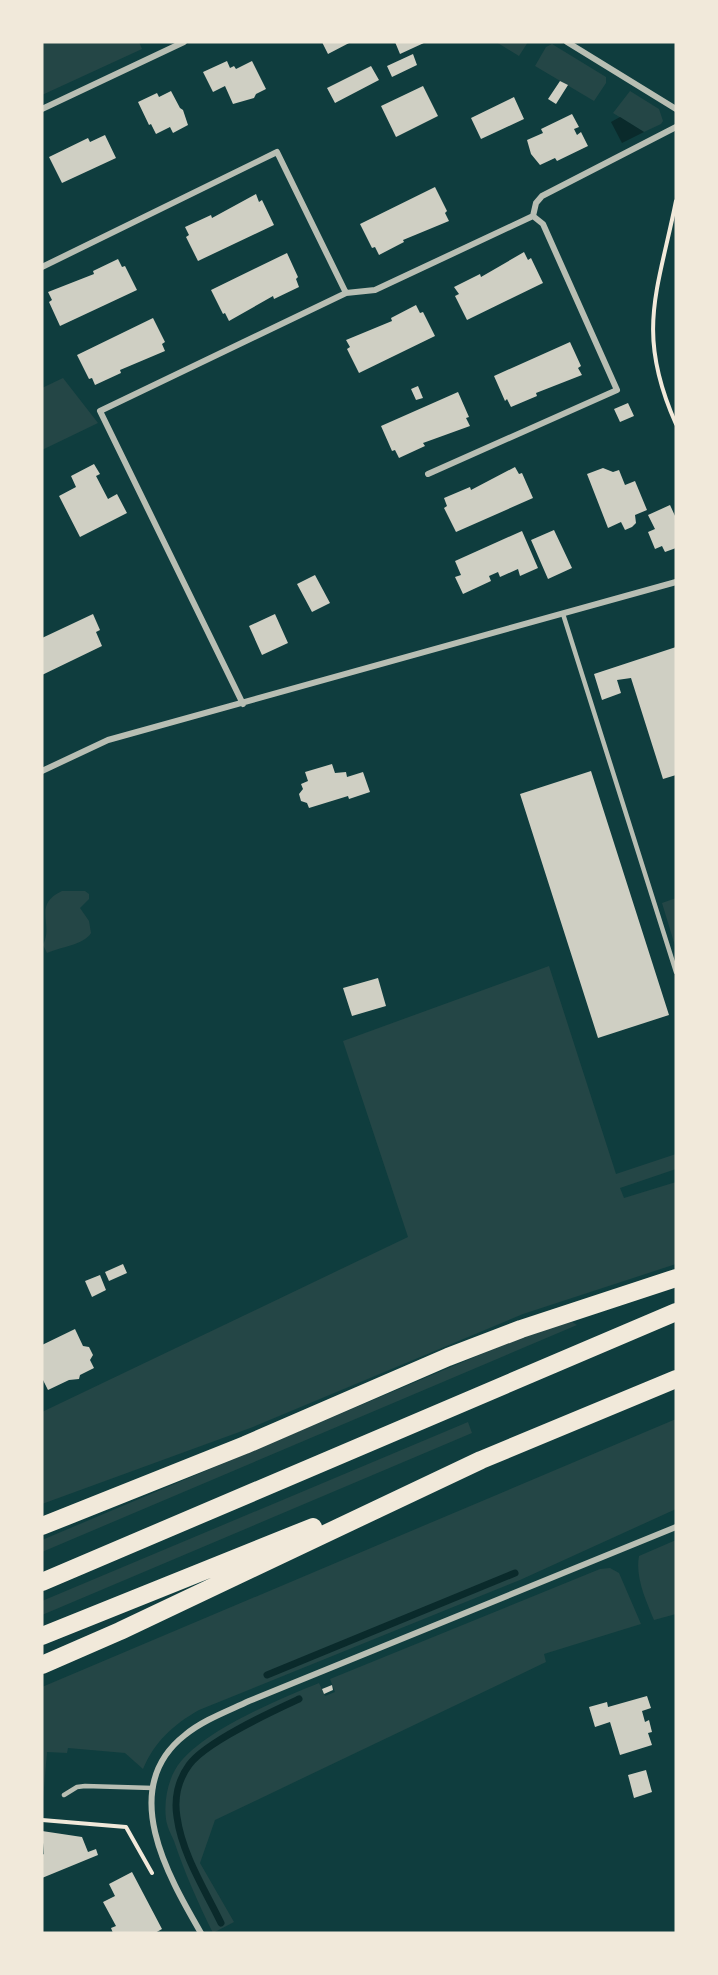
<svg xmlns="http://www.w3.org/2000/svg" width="718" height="1975" font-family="Signika,sans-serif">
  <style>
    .green { fill: #244646 }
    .water { fill: #0a2a2b }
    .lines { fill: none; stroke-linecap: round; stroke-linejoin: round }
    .stream { stroke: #0a2a2b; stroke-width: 7 }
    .building { fill: #cfcfc3 }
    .path { stroke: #f1e9da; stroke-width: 4 }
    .service { stroke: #b8beb3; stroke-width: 4.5 }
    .minor { stroke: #b8beb3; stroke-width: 6 }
    .motorway { stroke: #f1e9da; stroke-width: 18 }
  </style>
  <rect width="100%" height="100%" fill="#0f3d3e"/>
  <!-- green -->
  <path class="green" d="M 42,42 L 139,42 L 142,49 L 42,95 Z
    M 496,42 L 528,42 L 519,56 Z
    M 552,44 L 606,77 L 606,83 L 594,101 L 535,66 L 546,47 Z
    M 630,91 L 659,109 L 663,121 L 661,124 L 644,132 L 613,113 Z
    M 63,378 L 98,423 L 42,450 L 42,388 Z
    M 62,891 L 85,891 L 89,894 L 89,899 L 80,908 L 89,921 L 91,933 C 84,945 60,947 47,953 L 43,945 C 54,923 32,905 62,891 Z
    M 676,898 L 676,949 L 662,903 Z
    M 549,966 L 616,1174 L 676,1154 L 676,1169 L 620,1188 L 624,1198 L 676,1182 L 676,1264 L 523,1314 L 253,1427 L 42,1504 L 42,1412 L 408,1237 L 343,1041 Z
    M 572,1322 L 577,1325 L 42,1552 L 42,1540 L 529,1334 Z
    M 676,1419 L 676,1509 L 520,1580 L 199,1710 C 173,1725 155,1741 143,1769 L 125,1753 L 68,1748 L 67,1753 L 47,1752 L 42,1812 L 42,1687 Z
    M 468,1422 L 472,1433 L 42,1615 L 42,1601 Z
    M 676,1540 L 676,1614 L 654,1620 C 646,1601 635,1577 639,1556 Z
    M 610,1568 L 619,1573 L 641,1624 L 544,1654 L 546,1662 L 215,1820 L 200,1863 L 234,1922 L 213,1933 C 198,1903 184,1871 174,1841 C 171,1834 167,1827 166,1819 C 164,1803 167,1784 175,1770 C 196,1733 280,1699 319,1683 L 325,1696 L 335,1692 L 330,1679 L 600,1569 Z"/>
  <!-- water -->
  <path class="water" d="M 620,117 L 644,132 L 622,143 L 611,122 Z"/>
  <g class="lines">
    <!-- stream -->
    <path class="stream" d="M 267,1675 L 515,1573
      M 221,1923 C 205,1890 182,1854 177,1817 C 174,1799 178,1780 189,1765 C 205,1742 273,1711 299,1699"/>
  </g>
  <!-- building -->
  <path class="building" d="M 322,42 L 351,42 L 328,54 Z
    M 395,42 L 426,42 L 400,54 Z
    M 413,54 L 417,65 L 392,77 L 387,66 Z
    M 227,61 L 230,68 L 234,66 L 236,69 L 252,61 L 266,89 L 256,94 L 254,98 L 233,104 L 225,86 L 213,92 L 203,72 Z
    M 371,66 L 379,80 L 335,103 L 327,88 Z
    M 560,81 L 568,85 L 556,104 L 548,99 Z
    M 423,86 L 438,116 L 396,137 L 381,106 Z
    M 171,91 L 180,108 L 183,110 L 188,125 L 173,133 L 170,127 L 156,134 L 151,124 L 149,125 L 138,102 L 157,93 L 159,97 Z
    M 514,97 L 524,119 L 481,139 L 471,118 Z
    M 572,114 L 579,127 L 574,129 L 577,135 L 581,132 L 588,146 L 557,161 L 555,158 L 540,165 L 531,154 L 527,140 L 543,133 L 541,129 Z
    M 105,135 L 116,158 L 62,183 L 49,157 L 88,138 L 90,142 Z
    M 435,187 L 447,211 L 445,213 L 449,221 L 403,240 L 404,242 L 379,255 L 375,247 L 372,248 L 360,224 Z
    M 256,194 L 259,202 L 262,200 L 274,225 L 198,261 L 186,237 L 189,235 L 185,227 L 211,215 L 212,218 Z
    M 524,252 L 528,260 L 531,258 L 543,283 L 467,320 L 455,296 L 459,294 L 454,287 L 480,274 L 481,277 Z
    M 287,253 L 298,277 L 296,279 L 299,287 L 274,299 L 273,296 L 229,321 L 225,313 L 223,314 L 211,290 Z
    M 118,259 L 122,267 L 125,266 L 137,290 L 60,326 L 49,302 L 52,300 L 48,292 L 94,274 L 93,271 Z
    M 416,305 L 420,313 L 423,312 L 435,336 L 359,373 L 347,349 L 350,347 L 346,340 L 392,321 L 391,318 Z
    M 153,318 L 165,342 L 162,344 L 165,351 L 120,370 L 121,373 L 95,385 L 92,378 L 89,379 L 77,355 Z
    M 570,342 L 581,366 L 578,368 L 582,375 L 536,393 L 537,396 L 511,407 L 507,399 L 505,401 L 494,376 Z
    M 418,386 L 423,398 L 416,400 L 411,389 Z
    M 458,392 L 469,417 L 466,418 L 470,426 L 423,443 L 425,446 L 399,458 L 395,450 L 392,451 L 381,426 Z
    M 628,403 L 634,416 L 620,422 L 614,409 Z
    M 94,464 L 100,474 L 96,476 L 108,499 L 117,494 L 127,513 L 80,537 L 59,496 L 76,487 L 71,476 Z
    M 515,467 L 519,474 L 522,473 L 533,498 L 456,532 L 444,508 L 447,506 L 444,498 L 470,487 L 471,490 Z
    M 603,468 L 613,472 L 619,470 L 625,485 L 635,481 L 647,510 L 635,515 L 636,523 L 632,527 L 625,530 L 621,522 L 608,528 L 587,474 Z
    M 670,505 L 676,518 L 676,548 L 665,552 L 662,546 L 655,549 L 648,532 L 655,529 L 648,515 Z
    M 554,530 L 572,568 L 548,579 L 531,540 Z
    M 522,531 L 538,568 L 520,576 L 518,569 L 500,577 L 498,572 L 489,576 L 491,581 L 463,594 L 455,577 L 461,575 L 455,561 Z
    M 315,575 L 330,603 L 312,612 L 297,584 Z
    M 93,614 L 100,630 L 96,632 L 102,646 L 42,675 L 42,638 Z
    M 275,614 L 288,643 L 262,655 L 249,626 Z
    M 676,647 L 676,775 L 663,779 L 631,678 L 617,680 L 621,693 L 602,700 L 594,674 Z
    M 332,764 L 335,773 L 346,772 L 347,777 L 363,772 L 370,792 L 349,799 L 348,796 L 309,808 L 307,803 L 301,801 L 299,794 L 303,789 L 301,784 L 308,781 L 305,772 Z
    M 591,771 L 669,1015 L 598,1038 L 520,794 Z
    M 378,978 L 386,1006 L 352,1016 L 343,988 Z
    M 123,1264 L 127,1273 L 109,1281 L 105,1272 Z
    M 100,1275 L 106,1290 L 92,1297 L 85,1281 Z
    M 75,1329 L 83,1346 L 89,1347 L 93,1355 L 90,1360 L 94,1368 L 80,1375 L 79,1379 L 69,1380 L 48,1390 L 42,1378 L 42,1345 Z
    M 332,1685 L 333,1690 L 324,1694 L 322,1689 Z
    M 647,1696 L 651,1708 L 642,1711 L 645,1722 L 649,1720 L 652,1732 L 648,1733 L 652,1745 L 620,1755 L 610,1722 L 595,1727 L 589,1707 L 607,1702 L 608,1707 Z
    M 646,1770 L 652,1792 L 634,1798 L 628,1775 Z
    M 42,1831 L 82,1837 L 88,1852 L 96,1849 L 98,1855 L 42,1878 L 42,1855 L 44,1854 Z
    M 132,1872 L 162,1929 L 155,1933 L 113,1933 L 111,1928 L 116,1926 L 103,1902 L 115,1896 L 109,1884 Z"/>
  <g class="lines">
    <!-- path -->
    <path class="path" d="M 676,201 C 658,291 635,332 676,424
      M 42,1820 L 126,1827 L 152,1873"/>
    <!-- service -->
    <path class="service" d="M 563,614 L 676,972
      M 64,1795 L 77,1787 L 85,1786 L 153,1788"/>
    <!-- minor -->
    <path class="minor" d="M 567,42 L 676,109
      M 42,109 L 184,42
      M 42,267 L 277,152 L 346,293 L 375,290 L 533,216 L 536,203 L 542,196 L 676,127
      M 428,474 L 617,390 L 543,224 L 533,216
      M 243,704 L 100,411 L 346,293
      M 42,771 L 108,740 L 676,582
      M 201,1933 C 168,1876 117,1788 185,1735 C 203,1720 228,1711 249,1701 L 676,1527"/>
    <!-- motorway -->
    <path class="motorway" d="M 42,1526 L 245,1445 L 448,1357 L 521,1329 L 676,1278
      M 42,1582 L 676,1312
      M 42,1636 L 313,1527
      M 42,1665 L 120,1631 L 481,1460 L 676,1379"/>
  </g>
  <!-- border -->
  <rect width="718" height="1975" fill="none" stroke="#f1e9da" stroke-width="87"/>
</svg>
